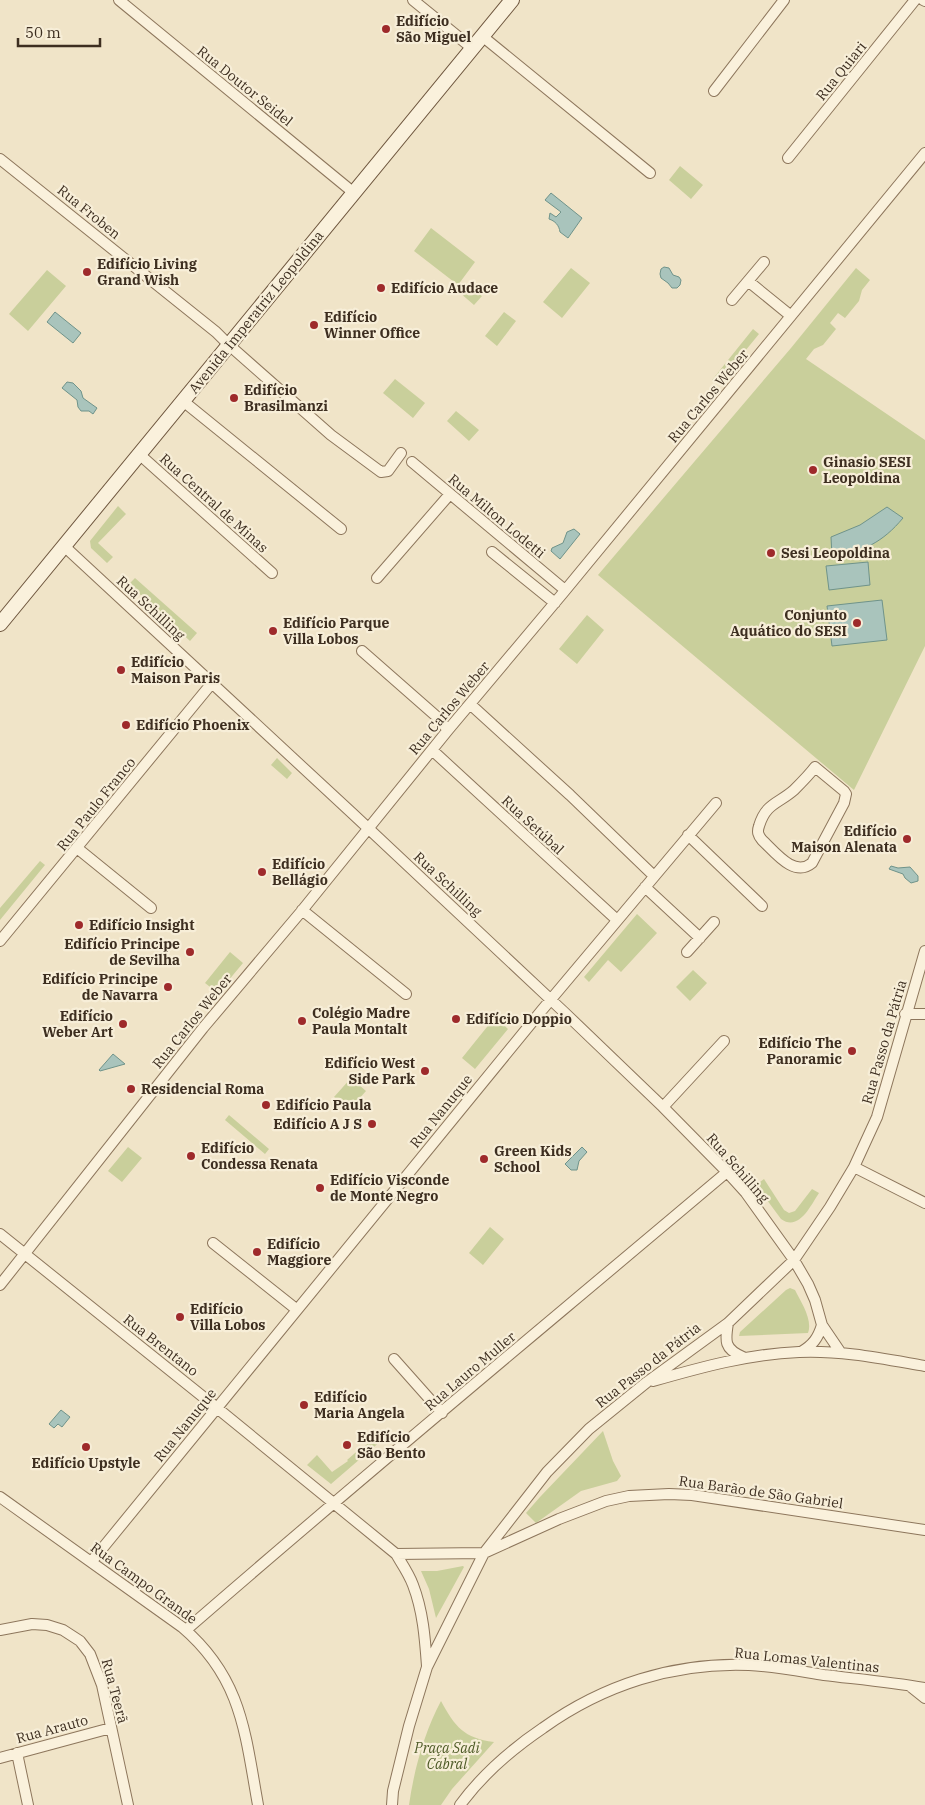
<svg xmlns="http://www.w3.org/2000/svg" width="925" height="1805" font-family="'IBM Plex Serif',serif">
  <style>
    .green { fill: #c9cf9b }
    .water { fill: #a9c4bc; stroke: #6f938a }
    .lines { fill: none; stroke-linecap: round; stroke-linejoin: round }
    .street-casing { stroke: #8d765c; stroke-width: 12 }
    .secondary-casing { stroke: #6f573f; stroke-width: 16 }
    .street { stroke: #faf1dc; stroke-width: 10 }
    .secondary { stroke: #faf1dc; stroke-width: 14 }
    .poi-dot { fill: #9e2a2b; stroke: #f7eed8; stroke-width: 2 }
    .labels { text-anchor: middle; stroke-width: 4.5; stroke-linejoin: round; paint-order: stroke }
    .poi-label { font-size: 14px; font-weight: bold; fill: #3d2e20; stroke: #f7eed8; text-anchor: start }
    .street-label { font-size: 14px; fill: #3d2e20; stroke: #f7eed8 }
    .park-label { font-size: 14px; font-style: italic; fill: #4d5a26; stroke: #f7eed8 }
  </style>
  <rect width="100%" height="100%" fill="#f0e4c8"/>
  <!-- green -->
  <path class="green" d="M 680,166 L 703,185 L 691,199 L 669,180 Z
    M 431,228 L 475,262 L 458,285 L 414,251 Z
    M 571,268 L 590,283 L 562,318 L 543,302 Z
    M 856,268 L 870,280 L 862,290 L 859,301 L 845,318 L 838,313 L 830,323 L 836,329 L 823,345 L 814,349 L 806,359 L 925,440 L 925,646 L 854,790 L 598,575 L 791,348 Z
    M 47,270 L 66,286 L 28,331 L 9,314 Z
    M 466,283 L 482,296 L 474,305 L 459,292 Z
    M 504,312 L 516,321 L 497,346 L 485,336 Z
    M 753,329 L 759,334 L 718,384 L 712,380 Z
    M 395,379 L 425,403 L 413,418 L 383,393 Z
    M 456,411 L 479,430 L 469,441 L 447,421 Z
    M 118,506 L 126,514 L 98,543 L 113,557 L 107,563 L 91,548 L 90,541 Z
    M 135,578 L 197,633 L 190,641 L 129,584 Z
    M 587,615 L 604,630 L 577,664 L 559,649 Z
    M 277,758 L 292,773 L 287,779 L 271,765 Z
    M 40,861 L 45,865 L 0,920 L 0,908 Z
    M 637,914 L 657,933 L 621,972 L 608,960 L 589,982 L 584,977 Z
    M 230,952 L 243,963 L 218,993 L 205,983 Z
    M 693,970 L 707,983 L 690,1001 L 676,987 Z
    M 495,1017 L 508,1029 L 475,1069 L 462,1058 Z
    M 351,1078 L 366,1091 L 349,1110 L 334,1097 Z
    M 229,1115 L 269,1149 L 265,1154 L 225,1120 Z
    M 128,1147 L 142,1158 L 122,1182 L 108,1171 Z
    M 764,1179 L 784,1210 L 789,1213 L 795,1211 L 812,1189 L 819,1193 C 811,1205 799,1232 781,1219 L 756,1185 Z
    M 490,1227 L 504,1239 L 483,1265 L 469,1253 Z
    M 790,1288 L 795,1290 C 801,1302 813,1320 808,1333 L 739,1336 L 740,1332 L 786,1290 Z
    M 603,1431 L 613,1461 L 621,1476 L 617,1481 L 581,1491 L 536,1523 L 526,1513 L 540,1497 Z
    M 377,1435 L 382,1440 L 331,1484 L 307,1465 L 317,1455 L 332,1472 L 348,1461 L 347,1460 L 362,1447 L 363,1448 Z
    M 463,1566 L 464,1567 L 436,1618 L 429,1589 L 421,1571 L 437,1571 Z
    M 441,1701 C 455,1727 464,1738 494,1742 L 452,1789 L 441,1805 L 409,1805 C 414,1770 424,1733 441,1701 Z"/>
  <!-- water -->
  <path class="water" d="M 551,193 L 582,218 L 568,238 L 560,232 C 559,225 555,221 549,219 L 550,213 L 556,217 L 561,212 L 545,200 Z
    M 664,267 L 669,268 L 673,275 L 679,277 L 681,280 L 680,285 L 677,288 L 672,288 L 668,283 L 661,278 L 660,274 L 661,269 Z
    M 55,312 L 81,333 L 73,343 L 47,322 Z
    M 67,382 L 73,383 L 81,391 L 83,398 L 97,408 L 93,414 L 89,411 L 81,411 L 78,407 L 77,400 L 62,388 Z
    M 887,507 L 903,518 C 883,542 863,552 832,557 L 831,537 L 860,525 Z
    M 574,529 L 580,534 L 560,559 L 551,551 L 552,548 L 563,543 L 567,532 Z
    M 868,562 L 870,585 L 829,590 L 826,566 Z
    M 882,600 L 887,640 L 832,646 L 827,606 Z
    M 891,866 L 898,868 L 910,867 L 918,876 L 918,881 L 911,883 L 905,878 L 903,874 L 889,869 Z
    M 113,1054 L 125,1064 L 100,1071 L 99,1070 Z
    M 582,1147 L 587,1152 L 579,1161 L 577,1170 L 571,1170 L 565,1164 Z
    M 61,1410 L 70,1417 L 62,1427 L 58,1424 L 54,1428 L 49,1424 Z"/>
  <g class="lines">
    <!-- street casing -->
    <g class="street-casing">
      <path id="street" d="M 119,0 L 354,193
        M 413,0 L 472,48
        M 923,0 L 925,1
        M 482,36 L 650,173
        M 714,91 L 784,0
        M 788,158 L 915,0
        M 0,159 L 216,332 L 229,345 L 331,435 L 381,472 L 388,471 L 401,453
        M 748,281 L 791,316
        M 732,300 L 764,262
        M 183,401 L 341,529
        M 139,454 L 272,573
        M 412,462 L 565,590
        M 64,546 L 353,814 L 565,1013 L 663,1107 L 727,1172 L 746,1193 L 794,1260 L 808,1284 L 815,1300 L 822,1325 L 841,1353
        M 492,552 L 555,603
        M 377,578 L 450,494
        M 362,651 L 436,716 L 448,730
        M 470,704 L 570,795 L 654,876
        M 432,750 L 617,920
        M 815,767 L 844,791 L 846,794 L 844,803 L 812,863 C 794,878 775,852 762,840 C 758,835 757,832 759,826 C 766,803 778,804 794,790 C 801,783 809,775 815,767 Z
        M 688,835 L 762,906
        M 77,848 L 151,908
        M 645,887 L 700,938
        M 302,910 L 406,994
        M 0,941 L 212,683
        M 687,952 L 714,922
        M 905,1014 L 925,1014
        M 663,1107 L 724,1041
        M 854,1167 L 925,1203
        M 0,1234 L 217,1408 L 396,1554 C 402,1564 409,1574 413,1585 C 423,1611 425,1638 427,1666
        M 213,1243 L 296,1309
        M 0,1285 L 203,1028 L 300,913 L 448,730 L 563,593 L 925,153
        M 728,1323 C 725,1341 724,1349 743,1357
        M 801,1352 C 813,1345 818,1338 822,1325
        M 394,1359 L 442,1413
        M 653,1381 C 702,1367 749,1354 799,1352 C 841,1350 884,1359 925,1366
        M 0,1497 L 182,1627 C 242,1678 245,1733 258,1805
        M 396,1554 L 484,1553 L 559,1519 L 606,1501 L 629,1496 L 669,1494 L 692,1495 L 925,1530
        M 92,1561 L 542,1010 L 716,803
        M 0,1630 L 32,1624 L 47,1625 L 63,1630 L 80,1641 L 90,1654 L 102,1685 L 128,1805
        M 186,1630 C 364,1475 547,1324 727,1172
        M 910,1686 L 925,1698
        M 17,1753 L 28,1805
        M 0,1758 L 111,1728
        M 392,1805 L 393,1791 L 409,1726 L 427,1667 L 484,1553 L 547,1472 L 589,1429 L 647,1382 L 728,1323 L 794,1260 L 830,1207 L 854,1167 L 877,1117 L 925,951
        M 460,1805 C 482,1775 512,1749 543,1728 C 603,1685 674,1662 749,1665 C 774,1666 799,1671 824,1675 C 857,1679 891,1682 925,1688"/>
    </g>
    <!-- secondary casing -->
    <g class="secondary-casing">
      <path id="secondary" d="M 0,624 L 512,0"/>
    </g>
    <!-- street -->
    <use href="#street" class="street"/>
    <!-- secondary -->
    <use href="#secondary" class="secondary"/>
  </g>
  <!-- markers -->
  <g class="poi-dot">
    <circle cx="386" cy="29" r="5"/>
    <circle cx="87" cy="272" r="5"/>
    <circle cx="381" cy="288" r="5"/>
    <circle cx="314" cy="325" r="5"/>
    <circle cx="234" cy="398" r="5"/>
    <circle cx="813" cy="470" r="5"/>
    <circle cx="771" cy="553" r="5"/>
    <circle cx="857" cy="623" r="5"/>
    <circle cx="273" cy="631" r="5"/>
    <circle cx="121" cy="670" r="5"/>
    <circle cx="126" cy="725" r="5"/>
    <circle cx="907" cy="839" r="5"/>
    <circle cx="262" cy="872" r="5"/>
    <circle cx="79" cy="925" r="5"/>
    <circle cx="190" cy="952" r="5"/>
    <circle cx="168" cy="987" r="5"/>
    <circle cx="456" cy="1019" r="5"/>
    <circle cx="302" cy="1021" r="5"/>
    <circle cx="123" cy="1024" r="5"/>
    <circle cx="852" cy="1051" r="5"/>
    <circle cx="425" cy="1071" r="5"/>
    <circle cx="131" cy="1089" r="5"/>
    <circle cx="266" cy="1105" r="5"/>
    <circle cx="372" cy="1124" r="5"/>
    <circle cx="191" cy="1156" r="5"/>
    <circle cx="484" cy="1159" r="5"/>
    <circle cx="320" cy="1188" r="5"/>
    <circle cx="257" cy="1252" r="5"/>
    <circle cx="180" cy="1317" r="5"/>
    <circle cx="304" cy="1405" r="5"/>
    <circle cx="347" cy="1445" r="5"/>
    <circle cx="86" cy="1447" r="5"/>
  </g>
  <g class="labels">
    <!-- poi labels -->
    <g class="poi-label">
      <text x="396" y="26">Edifício<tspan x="396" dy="16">São Miguel</tspan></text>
      <text x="97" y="269">Edifício Living<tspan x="97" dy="16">Grand Wish</tspan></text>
      <text x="391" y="293">Edifício Audace</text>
      <text x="324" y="322">Edifício<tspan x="324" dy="16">Winner Office</tspan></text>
      <text x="244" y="395">Edifício<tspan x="244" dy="16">Brasilmanzi</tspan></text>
      <text x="823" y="467">Ginasio SESI<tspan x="823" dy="16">Leopoldina</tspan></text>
      <text x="781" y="558">Sesi Leopoldina</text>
      <text x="847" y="620" text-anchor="end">Conjunto<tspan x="847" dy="16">Aquático do SESI</tspan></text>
      <text x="283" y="628">Edifício Parque<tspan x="283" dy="16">Villa Lobos</tspan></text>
      <text x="131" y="667">Edifício<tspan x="131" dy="16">Maison Paris</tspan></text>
      <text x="136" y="730">Edifício Phoenix</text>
      <text x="897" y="836" text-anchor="end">Edifício<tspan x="897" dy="16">Maison Alenata</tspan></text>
      <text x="272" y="869">Edifício<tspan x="272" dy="16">Bellágio</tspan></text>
      <text x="89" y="930">Edifício Insight</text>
      <text x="180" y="949" text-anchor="end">Edifício Principe<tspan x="180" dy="16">de Sevilha</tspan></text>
      <text x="158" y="984" text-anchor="end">Edifício Principe<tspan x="158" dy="16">de Navarra</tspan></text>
      <text x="312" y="1018">Colégio Madre<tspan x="312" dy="16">Paula Montalt</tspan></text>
      <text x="113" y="1021" text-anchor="end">Edifício<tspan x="113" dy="16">Weber Art</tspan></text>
      <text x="466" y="1024">Edifício Doppio</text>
      <text x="842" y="1048" text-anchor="end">Edifício The<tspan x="842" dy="16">Panoramic</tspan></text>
      <text x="415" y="1068" text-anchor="end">Edifício West<tspan x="415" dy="16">Side Park</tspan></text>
      <text x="141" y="1094">Residencial Roma</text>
      <text x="276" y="1110">Edifício Paula</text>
      <text x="362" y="1129" text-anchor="end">Edifício A J S</text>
      <text x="201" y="1153">Edifício<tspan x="201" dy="16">Condessa Renata</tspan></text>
      <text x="494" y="1156">Green Kids<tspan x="494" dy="16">School</tspan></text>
      <text x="330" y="1185">Edifício Visconde<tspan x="330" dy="16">de Monte Negro</tspan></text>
      <text x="267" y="1249">Edifício<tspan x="267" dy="16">Maggiore</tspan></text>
      <text x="190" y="1314">Edifício<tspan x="190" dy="16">Villa Lobos</tspan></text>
      <text x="314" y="1402">Edifício<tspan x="314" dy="16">Maria Angela</tspan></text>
      <text x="357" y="1442">Edifício<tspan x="357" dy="16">São Bento</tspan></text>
      <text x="86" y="1468" text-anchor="middle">Edifício Upstyle</text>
    </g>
    <!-- street labels -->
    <g class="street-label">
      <text transform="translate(841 71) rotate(-51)" y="5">Rua Quiari</text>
      <text transform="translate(245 86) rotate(39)" y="5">Rua Doutor Seidel</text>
      <text transform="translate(89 212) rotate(39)" y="5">Rua Froben</text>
      <text transform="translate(256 312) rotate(-51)" y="5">Avenida Imperatriz Leopoldina</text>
      <text transform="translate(708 396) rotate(-50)" y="5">Rua Carlos Weber</text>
      <text transform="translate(214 503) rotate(42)" y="5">Rua Central de Minas</text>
      <text transform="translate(497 516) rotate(40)" y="5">Rua Milton Lodetti</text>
      <text transform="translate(151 608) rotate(43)" y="5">Rua Schilling</text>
      <text transform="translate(449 708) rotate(-50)" y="5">Rua Carlos Weber</text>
      <text transform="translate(96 804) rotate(-51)" y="5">Rua Paulo Franco</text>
      <text transform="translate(533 825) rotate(43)" y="5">Rua Setúbal</text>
      <text transform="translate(448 884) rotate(43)" y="5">Rua Schilling</text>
      <text transform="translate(192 1021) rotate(-51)" y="5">Rua Carlos Weber</text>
      <text transform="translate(884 1042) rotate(-74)" y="5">Rua Passo da Pátria</text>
      <text transform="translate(441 1111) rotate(-51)" y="5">Rua Nanuque</text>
      <text transform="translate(738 1168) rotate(49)" y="5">Rua Schilling</text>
      <text transform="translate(161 1345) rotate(38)" y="5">Rua Brentano</text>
      <text transform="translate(648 1365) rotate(-38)" y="5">Rua Passo da Pátria</text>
      <text transform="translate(470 1371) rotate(-40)" y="5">Rua Lauro Muller</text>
      <text transform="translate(185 1425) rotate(-51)" y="5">Rua Nanuque</text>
      <text transform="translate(761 1492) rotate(8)" y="5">Rua Barão de São Gabriel</text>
      <text transform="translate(144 1583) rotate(36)" y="5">Rua Campo Grande</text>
      <text transform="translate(807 1660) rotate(6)" y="5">Rua Lomas Valentinas</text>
      <text transform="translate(115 1691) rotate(75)" y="5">Rua Teerã</text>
      <text transform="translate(52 1729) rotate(-15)" y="5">Rua Arauto</text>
    </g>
    <!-- park labels -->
    <g class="park-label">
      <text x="447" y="1753">Praça Sadi<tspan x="447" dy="16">Cabral</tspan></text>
    </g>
  </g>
  <!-- scale -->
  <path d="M18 38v8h82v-8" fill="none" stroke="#3d2e20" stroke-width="2.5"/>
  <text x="25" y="38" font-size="15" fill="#3d2e20" stroke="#f7eed8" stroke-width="4" paint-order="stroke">50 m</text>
</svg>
